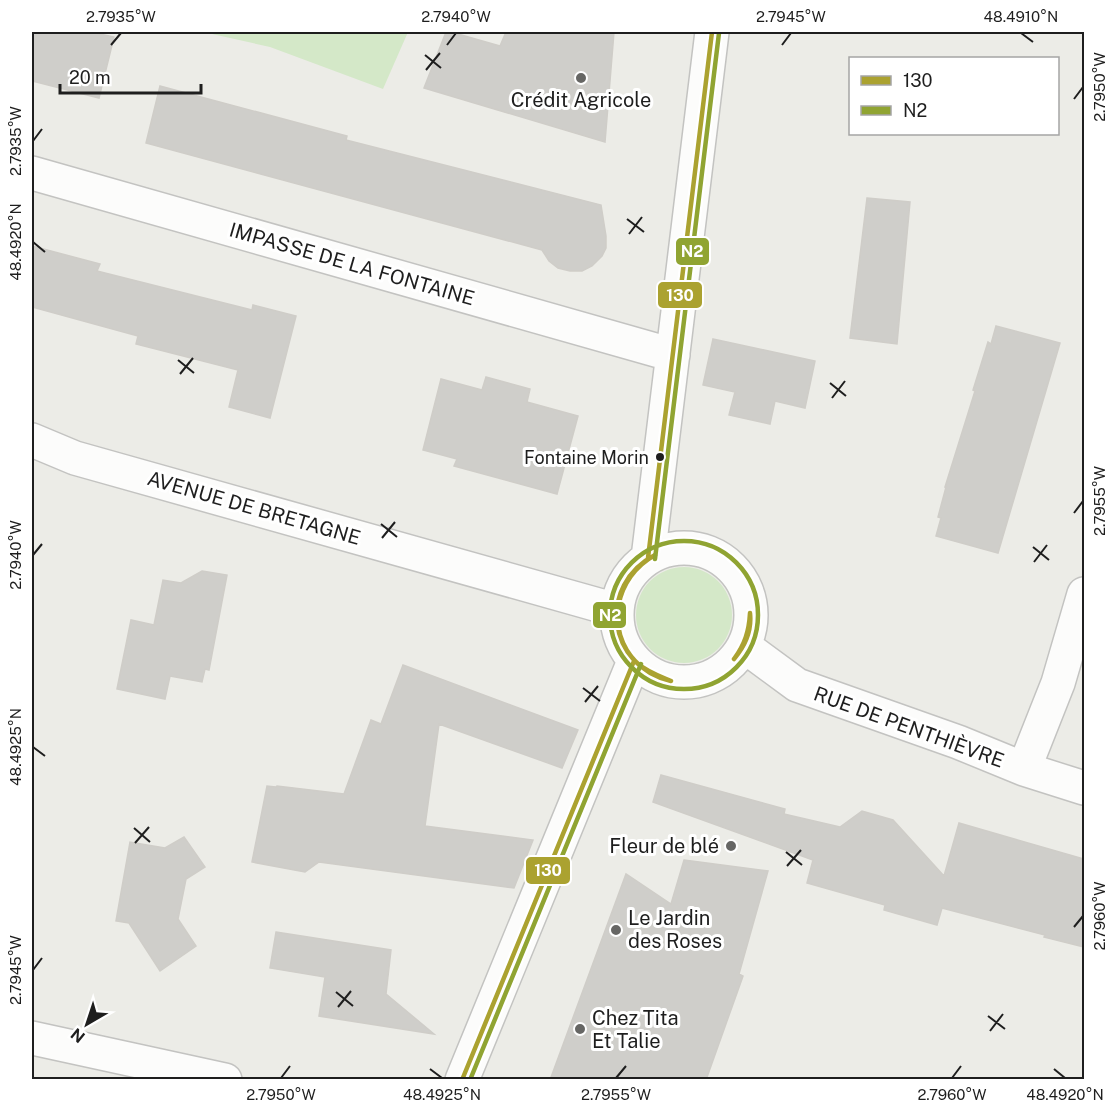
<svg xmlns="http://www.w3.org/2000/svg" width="1116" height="1111" font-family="'Public Sans',sans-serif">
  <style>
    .grass { fill: #d4e8c8 }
    .building { fill: #cfceca; stroke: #cfcdc8; stroke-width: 1.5 }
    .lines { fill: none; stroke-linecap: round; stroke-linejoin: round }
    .minor-casing { stroke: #c3c3c1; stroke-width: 36 }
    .minor { stroke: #fcfcfb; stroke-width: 33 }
    .bus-1-casing { stroke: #fff; stroke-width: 9 }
    .bus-2-casing { stroke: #fff; stroke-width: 9 }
    .bus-1 { stroke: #aba230; stroke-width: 4.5 }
    .bus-2 { stroke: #90a432; stroke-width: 4.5 }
    .ticks { fill: none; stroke: #1e1e1e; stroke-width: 2 }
    .poi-dot { fill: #666664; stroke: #fff; stroke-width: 2 }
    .bus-dot { fill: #1e1e1e; stroke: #fff; stroke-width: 2 }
    .labels { text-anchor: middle; stroke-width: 6; stroke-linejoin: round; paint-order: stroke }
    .bus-label { font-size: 18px; fill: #1e1e1e; stroke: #fff; text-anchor: end }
    .poi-label { font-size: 20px; fill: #1e1e1e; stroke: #fff; text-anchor: start }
    .street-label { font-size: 20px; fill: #1e1e1e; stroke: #fff }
    .line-badge { stroke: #fff; stroke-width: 2 }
    .badge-label { font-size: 16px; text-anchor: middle; font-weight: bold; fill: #fff }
    .neatline { fill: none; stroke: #1e1e1e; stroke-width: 2 }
    .ticks-label { font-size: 15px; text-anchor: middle; fill: #1e1e1e }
  </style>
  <rect width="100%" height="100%" fill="#ecece7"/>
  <!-- grass -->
  <path class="grass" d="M 203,32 L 408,32 L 383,89 L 270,47 Z
    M636 615a48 48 0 1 1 96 0a48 48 0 1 1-96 0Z"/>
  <!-- building -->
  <path class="building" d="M 32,32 L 91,32 L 114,37 L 99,98 L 32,81 Z
    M 446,32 L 451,32 L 500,46 L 506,32 L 614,32 L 605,142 L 424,88 Z
    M 160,86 L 347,136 L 346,140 L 601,205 L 606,236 L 606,248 L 602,256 L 592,266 L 582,271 L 570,271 L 558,268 L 549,261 L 542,250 L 146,143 Z
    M 867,198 L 910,202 L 897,344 L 850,338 Z
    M 32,246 L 100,264 L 97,271 L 252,310 L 253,305 L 296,316 L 270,418 L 229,407 L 238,370 L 136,344 L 138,336 L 32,307 Z
    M 996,326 L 1060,343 L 998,553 L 936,536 L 941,518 L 938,517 L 946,487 L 945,487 L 975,391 L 973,390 L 988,342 L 991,344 Z
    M 713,339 L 815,361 L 805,408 L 775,401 L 770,424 L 729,415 L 735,392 L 703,385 Z
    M 486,377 L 530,389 L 527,402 L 578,416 L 557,494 L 454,466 L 457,459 L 423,450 L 441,379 L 482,390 Z
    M 202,571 L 227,575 L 209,670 L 205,669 L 202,682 L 170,676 L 165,699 L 117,689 L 131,620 L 154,625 L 163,580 L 181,583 Z
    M 403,665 L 578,730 L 562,768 L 439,724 L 425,826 L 533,840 L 514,888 L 319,862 L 305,872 L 252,862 L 267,786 L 276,787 L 277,786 L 344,794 L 371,720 L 381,724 Z
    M 661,775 L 785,809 L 784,814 L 840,827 L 862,811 L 893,820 L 944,876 L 959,823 L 1084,859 L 1084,947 L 1044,937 L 1045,935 L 942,908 L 937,925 L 884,910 L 885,905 L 807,883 L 813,860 L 653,802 Z
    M 184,837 L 205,867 L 186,879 L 178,919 L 196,946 L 160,971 L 129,923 L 116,921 L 130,842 L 165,848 Z
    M 684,860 L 768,871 L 739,974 L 743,976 L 706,1080 L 550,1080 L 626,874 L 671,904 Z
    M 276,932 L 391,950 L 386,994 L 434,1034 L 319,1016 L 325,977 L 270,968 Z"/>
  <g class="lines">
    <!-- minor casing -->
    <g class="minor-casing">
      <path id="minor" d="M 32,173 L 673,355
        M 32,440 L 75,458 L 616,610
        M617 615a67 67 0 1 1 134 0a67 67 0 1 1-134 0Z
        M 648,558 L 712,32
        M 744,646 L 797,685 L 958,742 L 1024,769 L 1084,788
        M 1024,769 L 1058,683 L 1084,594
        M 32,1038 L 225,1080
        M 462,1080 L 634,661"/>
    </g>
    <!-- minor -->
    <use href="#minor" class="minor"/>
    <!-- bus-1 casing -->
    <g class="bus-1-casing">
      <path id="bus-1" d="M 655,555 C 615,577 604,630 637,663 C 647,672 659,676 671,681
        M 655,555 C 597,585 607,666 671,681
        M 648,558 L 712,32
        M 734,659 C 745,644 749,631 750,613
        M 734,659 C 746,645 752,631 750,613
        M 462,1080 L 634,661"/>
    </g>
    <!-- bus-2 casing -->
    <g class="bus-2-casing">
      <path id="bus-2" d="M610 615a74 74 0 1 1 148 0a74 74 0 1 1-148 0Z
        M 655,559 L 719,33
        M 470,1080 L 641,664"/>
    </g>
    <!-- bus-1 -->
    <use href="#bus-1" class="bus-1"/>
    <!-- bus-2 -->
    <use href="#bus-2" class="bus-2"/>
  </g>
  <!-- ticks -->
  <path class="ticks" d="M 1021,33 L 1033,42M 111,45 L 121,33M 447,45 L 456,33M 782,45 L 791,33M 425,55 L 441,68M 426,70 L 440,53M 1074,99 L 1083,87M 33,141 L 42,129M 627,219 L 644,232M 629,234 L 642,217M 33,242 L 45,252M 178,360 L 194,373M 180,374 L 193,358M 830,383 L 846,396M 832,398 L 845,381M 1074,513 L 1083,501M 381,524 L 397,537M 382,538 L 395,522M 1033,547 L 1049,560M 33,555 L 42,544M 1034,562 L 1047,545M 583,688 L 600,701M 585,702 L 598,686M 33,747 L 45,756M 134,828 L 150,842M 135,843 L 149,827M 786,852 L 802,865M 787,866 L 801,850M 1074,927 L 1083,916M 33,970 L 42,958M 336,992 L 353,1006M 338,1007 L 351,991M 988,1016 L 1005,1029M 990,1031 L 1003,1014M 430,1069 L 442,1078M 1054,1069 L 1065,1078M 281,1078 L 290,1066M 616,1078 L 626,1066M 952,1078 L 961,1066"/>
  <!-- markers -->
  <g class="poi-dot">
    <circle cx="581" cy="78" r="6"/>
    <circle cx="731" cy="846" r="6"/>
    <circle cx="616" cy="930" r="6"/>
    <circle cx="580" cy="1029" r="6"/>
  </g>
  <circle class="bus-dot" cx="660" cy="457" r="5"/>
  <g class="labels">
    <!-- bus labels -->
    <g class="bus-label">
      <text x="649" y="464">Fontaine Morin</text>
    </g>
    <!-- poi labels -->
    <g class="poi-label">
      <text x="581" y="107" text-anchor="middle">Crédit Agricole</text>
      <text x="719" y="853" text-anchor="end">Fleur de blé</text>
      <text x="628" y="925">Le Jardin<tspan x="628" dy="23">des Roses</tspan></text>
      <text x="592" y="1025">Chez Tita<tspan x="592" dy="23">Et Talie</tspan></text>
    </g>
    <!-- street labels -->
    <g class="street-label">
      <text transform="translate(352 264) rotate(16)" y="7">IMPASSE DE LA FONTAINE</text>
      <text transform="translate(254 508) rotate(16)" y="7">AVENUE DE BRETAGNE</text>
      <text transform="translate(909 727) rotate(20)" y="7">RUE DE PENTHIÈVRE</text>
    </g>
  </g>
  <g class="line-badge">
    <rect x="675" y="237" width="35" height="29" rx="6" fill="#90a432"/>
    <rect x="657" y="281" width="46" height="28" rx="6" fill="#aba230"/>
    <rect x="592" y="601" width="35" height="28" rx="6" fill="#90a432"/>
    <rect x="525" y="856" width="46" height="29" rx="6" fill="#aba230"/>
  </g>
  <g class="badge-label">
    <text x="692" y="257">N2</text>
    <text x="680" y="301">130</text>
    <text x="610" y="621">N2</text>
    <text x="548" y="876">130</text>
  </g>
  <!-- border -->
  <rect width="1116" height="1111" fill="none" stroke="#ffffff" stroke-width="66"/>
  <!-- legend -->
  <rect x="849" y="57" width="210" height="78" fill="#ffffff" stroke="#a5a5a5" stroke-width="1.5"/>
  <rect x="861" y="76" width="30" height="9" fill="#aba230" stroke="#a5a5a5" stroke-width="1.5"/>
  <text x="903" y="87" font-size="18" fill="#1e1e1e">130</text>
  <rect x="861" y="106" width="30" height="9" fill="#90a432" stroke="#a5a5a5" stroke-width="1.5"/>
  <text x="903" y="117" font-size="18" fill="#1e1e1e">N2</text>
  <!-- north arrow -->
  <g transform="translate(87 1024) rotate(219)" stroke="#ffffff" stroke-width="4.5" paint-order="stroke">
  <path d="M0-4.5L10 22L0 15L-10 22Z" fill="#1e1e1e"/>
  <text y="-9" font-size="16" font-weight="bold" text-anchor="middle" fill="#1e1e1e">N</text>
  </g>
  <!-- scale -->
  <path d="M60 84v9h141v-9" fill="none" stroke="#1e1e1e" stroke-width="3"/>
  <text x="69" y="84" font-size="18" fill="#1e1e1e" stroke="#ffffff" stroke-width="4.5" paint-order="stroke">20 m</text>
  <rect x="33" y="33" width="1050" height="1045" class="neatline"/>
  <g class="ticks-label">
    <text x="121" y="22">2.7935°W</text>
    <text x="456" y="22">2.7940°W</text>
    <text x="791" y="22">2.7945°W</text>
    <text x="1021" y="22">48.4910°N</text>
    <text transform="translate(1100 87) rotate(-90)" y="5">2.7950°W</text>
    <text transform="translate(16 141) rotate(-90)" y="5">2.7935°W</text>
    <text transform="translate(16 242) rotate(-90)" y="5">48.4920°N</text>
    <text transform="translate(1100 501) rotate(-90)" y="5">2.7955°W</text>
    <text transform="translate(16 555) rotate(-90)" y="5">2.7940°W</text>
    <text transform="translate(16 747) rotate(-90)" y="5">48.4925°N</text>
    <text transform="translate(1100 916) rotate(-90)" y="5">2.7960°W</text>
    <text transform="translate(16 970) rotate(-90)" y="5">2.7945°W</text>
    <text x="281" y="1100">2.7950°W</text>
    <text x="442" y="1100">48.4925°N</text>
    <text x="616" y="1100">2.7955°W</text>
    <text x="952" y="1100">2.7960°W</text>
    <text x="1065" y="1100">48.4920°N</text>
  </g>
</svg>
